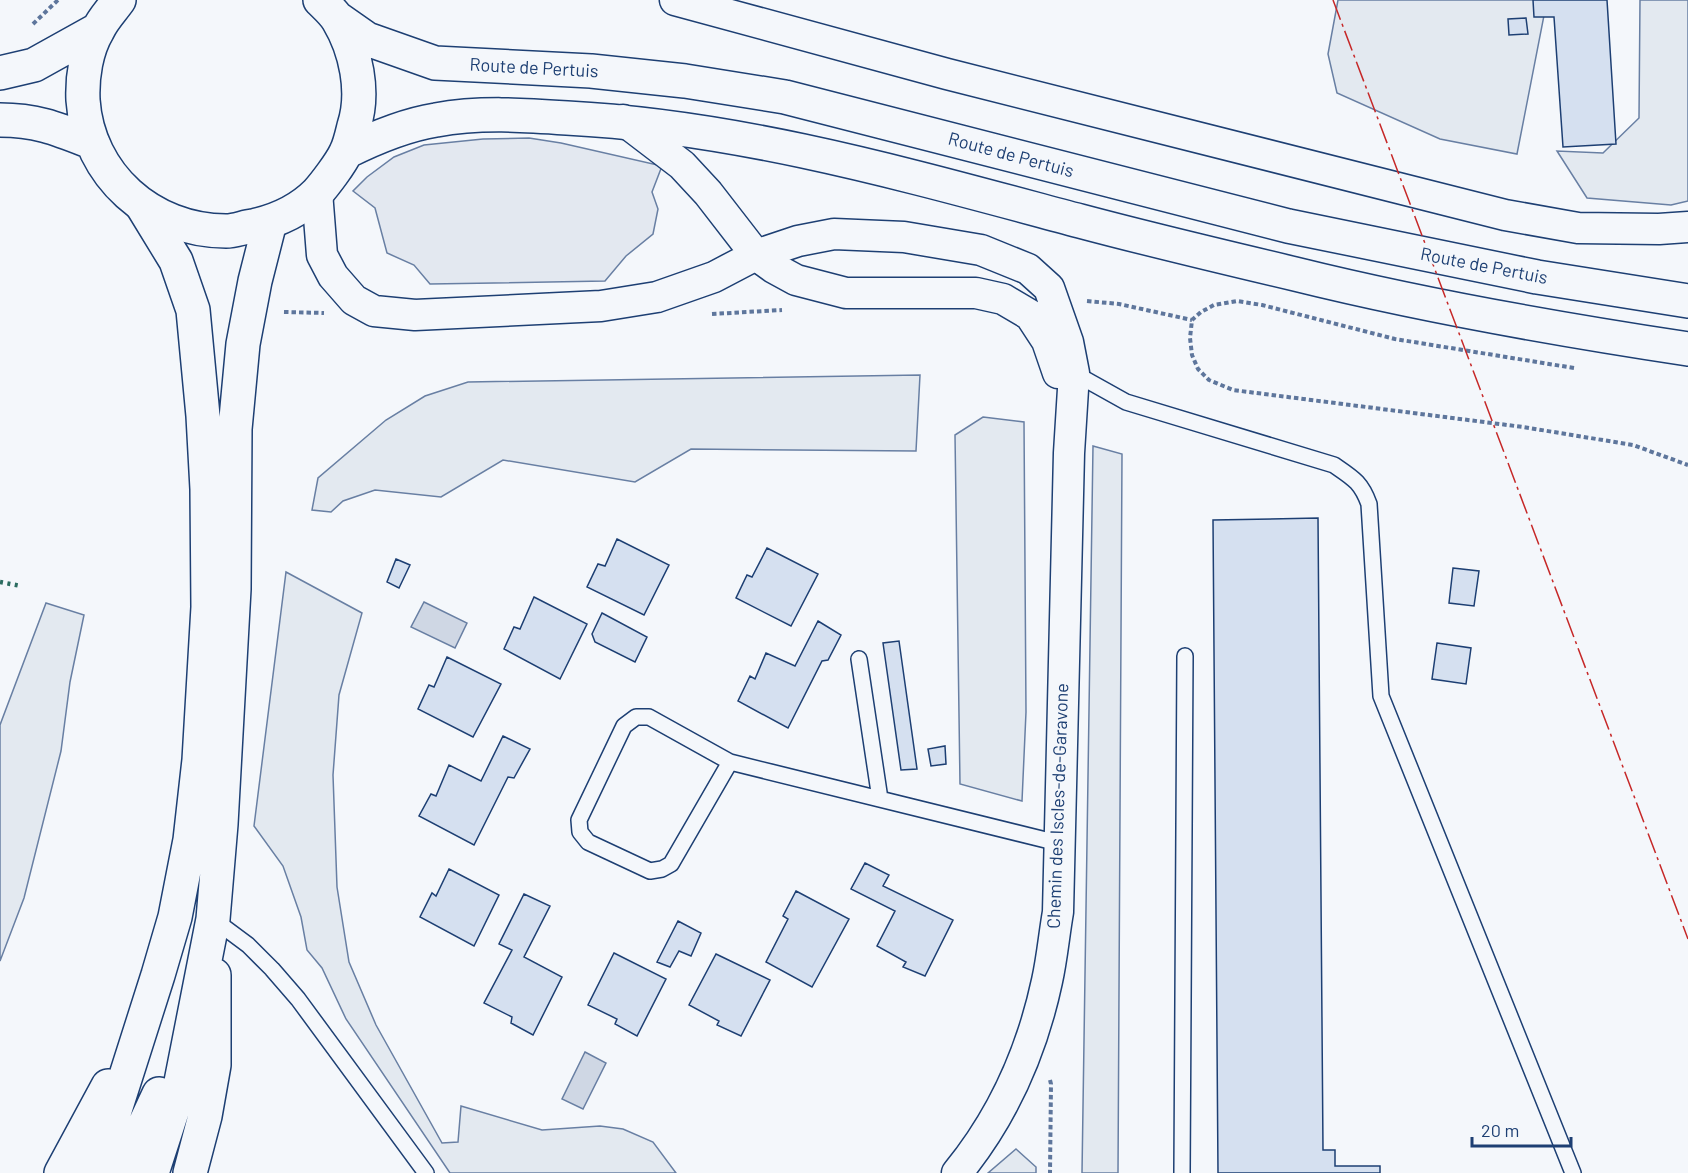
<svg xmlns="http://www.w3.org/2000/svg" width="1688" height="1173" font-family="Barlow,sans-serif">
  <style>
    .green { fill: #e3e9f0; stroke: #687fa3; stroke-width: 1.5 }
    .parking { fill: #e3e8f0; stroke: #687fa3; stroke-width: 1.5 }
    .water { fill: #cfd7e4; stroke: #687fa3; stroke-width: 1.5 }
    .building { fill: #d5e0f0; stroke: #1d3f73; stroke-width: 1.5 }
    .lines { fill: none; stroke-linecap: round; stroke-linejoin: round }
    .lane-casing { stroke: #1d3f73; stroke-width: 18 }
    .street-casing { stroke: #1d3f73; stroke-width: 33 }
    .primary-casing { stroke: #1d3f73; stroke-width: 36 }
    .highway-casing { stroke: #1d3f73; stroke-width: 36 }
    .path { stroke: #5e769c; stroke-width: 4; stroke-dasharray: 4.5 3; stroke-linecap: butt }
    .lane { stroke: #f4f7fb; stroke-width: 15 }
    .street { stroke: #f4f7fb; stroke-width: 30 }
    .primary { stroke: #f4f7fb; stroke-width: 33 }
    .highway { stroke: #f4f7fb; stroke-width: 33 }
    .hedge { stroke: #2c6c60; stroke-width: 4.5; stroke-dasharray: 3 4.5; stroke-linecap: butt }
    .power { stroke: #c62828; stroke-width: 1.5; stroke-dasharray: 21 4.5 3 4.5; stroke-linecap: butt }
    .labels { text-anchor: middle; stroke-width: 4.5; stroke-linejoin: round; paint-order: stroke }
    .street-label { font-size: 18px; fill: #1d3f73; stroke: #f4f7fb }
  </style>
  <rect width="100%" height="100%" fill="#f4f7fb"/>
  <!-- green -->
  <path class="green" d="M 1338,0 L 1547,0 L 1517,154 L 1440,139 L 1337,93 L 1328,54 Z
    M 1640,0 L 1688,0 L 1688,201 L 1671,205 L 1587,198 L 1557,151 L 1603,153 L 1639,118 Z
    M 920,375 L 916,451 L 691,449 L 635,482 L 503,460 L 441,497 L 375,490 L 343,501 L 331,512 L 312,510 L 318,478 L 386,420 L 425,396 L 468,382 Z
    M 983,417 L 1024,422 L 1026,712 L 1022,801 L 960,784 L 955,435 Z
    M 1093,446 L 1122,454 L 1118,1173 L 1082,1173 Z
    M 286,572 L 362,613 L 339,695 L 333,775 L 337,887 L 349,962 L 376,1025 L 442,1143 L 458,1142 L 461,1106 L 542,1130 L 600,1126 L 623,1129 L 653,1142 L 676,1173 L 450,1173 L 346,1019 L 322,968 L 307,950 L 301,917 L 283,866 L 254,826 Z
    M 46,603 L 84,615 L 70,682 L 61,751 L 24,898 L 0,961 L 0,725 Z
    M 1016,1149 L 1036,1167 L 1036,1173 L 988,1173 Z"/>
  <!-- parking -->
  <path class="parking" d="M 529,138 L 561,143 L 662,166 L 652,192 L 658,209 L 653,234 L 626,256 L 605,281 L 430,284 L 414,265 L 387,253 L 375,208 L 353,191 L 367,177 L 394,157 L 424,145 L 483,139 Z"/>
  <!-- water -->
  <path class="water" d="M 424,602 L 467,623 L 455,648 L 411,627 Z
    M 585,1052 L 606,1063 L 583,1109 L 562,1099 Z"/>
  <!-- building -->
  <path class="building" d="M 1533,0 L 1607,0 L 1616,144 L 1563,147 L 1554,17 L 1534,17 Z
    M 1526,18 L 1528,34 L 1509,35 L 1508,19 Z
    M 1318,518 L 1323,1150 L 1335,1150 L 1335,1166 L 1380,1166 L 1380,1173 L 1218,1173 L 1213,520 Z
    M 617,539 L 669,565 L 644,615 L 587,587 L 598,564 L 605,566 Z
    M 767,548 L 818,574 L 791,626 L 736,598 L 747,575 L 752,577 Z
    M 396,559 L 410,565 L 399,588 L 387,582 Z
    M 1453,568 L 1479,571 L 1474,606 L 1449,603 Z
    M 534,597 L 587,624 L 560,679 L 504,649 L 514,627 L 520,629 Z
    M 602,613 L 647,637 L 635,662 L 595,642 L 592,634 Z
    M 818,621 L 841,635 L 828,660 L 822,661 L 788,728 L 738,701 L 750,676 L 755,679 L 766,653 L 795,666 Z
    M 899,641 L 917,769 L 901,770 L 883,643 Z
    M 1437,643 L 1471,648 L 1466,684 L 1432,679 Z
    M 447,657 L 501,684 L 473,737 L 418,709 L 429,685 L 434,687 Z
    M 503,736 L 530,749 L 514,778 L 508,777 L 474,845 L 419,816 L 431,794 L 436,796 L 449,765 L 481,781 Z
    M 945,746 L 946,764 L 931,766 L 928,749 Z
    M 865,863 L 889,875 L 883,886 L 953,920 L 925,976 L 903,967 L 906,962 L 877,946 L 895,911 L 851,889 Z
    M 449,869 L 499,895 L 474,946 L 420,917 L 432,893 L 436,896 Z
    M 796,891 L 849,919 L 812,987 L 766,962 L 788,919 L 783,916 Z
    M 524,894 L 550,906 L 524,957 L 562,977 L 533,1035 L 511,1023 L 512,1017 L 484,1003 L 512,950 L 499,944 Z
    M 678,921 L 701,933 L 691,956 L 679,951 L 670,967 L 657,962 Z
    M 614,953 L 666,979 L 637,1036 L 615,1024 L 617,1019 L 588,1005 Z
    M 716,954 L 770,980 L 741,1036 L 717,1025 L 719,1021 L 689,1005 Z"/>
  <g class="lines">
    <!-- lane casing -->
    <g class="lane-casing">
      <path id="lane" d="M 1074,373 L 1126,402 L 1334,465 C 1353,478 1361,482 1369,504 L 1381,696 L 1573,1173
        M 859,659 L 880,799
        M 730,762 L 671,864 L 662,869 L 650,871 L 588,842 L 580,832 L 579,820 L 624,726 L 636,717 L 649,717 L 730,762 L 1058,843
        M 213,919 L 248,945 L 272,969 L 298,999 L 426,1173
        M 1182,1173 L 1185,656"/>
    </g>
    <!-- street casing -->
    <g class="street-casing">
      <path id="street" d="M 675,0 L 947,74 L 1505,215 L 1578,228 L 1659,229 L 1688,227
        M 623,120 L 682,165 L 708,193 L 756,255 L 774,268 L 796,280 L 846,293 L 976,293 L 1003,299 L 1030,315 L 1047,341 L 1058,373
        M 317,192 L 322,255 L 333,276 L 354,300 L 374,311 L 415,315 L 601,306 L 657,297 L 714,277 L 756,255 L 798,241 L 834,234 L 904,237 L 981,250 L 1028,269 L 1049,288 L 1068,342 L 1074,373 L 1069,453 L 1058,912 C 1054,935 1052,959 1047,981 C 1032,1051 1002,1118 957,1173"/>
    </g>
    <!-- primary casing -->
    <g class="primary-casing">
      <path id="primary" d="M 119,0 C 112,10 103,19 98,30 C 86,50 82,77 83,100 C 88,175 151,231 226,231 C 235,231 244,227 253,226 C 276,221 300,210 317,193 C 325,184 341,163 346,152 C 350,144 352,134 354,126 C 365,92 356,50 338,20 C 334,13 326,6 320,0
        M 337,18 L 367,39 L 435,63 L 591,71 L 685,81 L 785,97 L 1288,226 L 1537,277 L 1688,301
        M 0,73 L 34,65 L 97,30
        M 0,120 C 37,120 58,129 91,142
        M 346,152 C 374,138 405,125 436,120 C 479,112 524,115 567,118 C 743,127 911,176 1080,221 C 1151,240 1223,257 1295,274 C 1424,306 1556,329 1688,349"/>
    </g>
    <!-- highway casing -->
    <g class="highway-casing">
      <path id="highway" d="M 61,1173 L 108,1086
        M 95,1173 L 158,975 L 175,917 L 190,840 L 199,760 L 208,607 L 207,489 L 203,416 L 193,310 L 176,261 L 143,207
        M 122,1173 L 159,1094
        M 152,1173 L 180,1087 L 213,919 L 221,824 L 234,589 L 235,429 L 243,344 L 255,281 L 270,222
        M 190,1173 L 205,1116 L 214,1065 L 214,975"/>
    </g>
    <!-- path -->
    <path class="path" d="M 33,24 L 58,0
      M 1087,301 L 1119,304 L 1192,320
      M 284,312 L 324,313
      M 712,314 L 782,310
      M 1574,368 L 1395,339 L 1262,305 L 1237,301 L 1214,305 L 1201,312 L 1192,320 L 1190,338 L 1192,355 L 1198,369 L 1209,380 L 1233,390 L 1523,427 L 1633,445 L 1688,465
      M 1050,1080 L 1051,1084 L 1050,1173"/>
    <!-- lane -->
    <use href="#lane" class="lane"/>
    <!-- street -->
    <use href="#street" class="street"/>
    <!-- primary -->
    <use href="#primary" class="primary"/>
    <!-- highway -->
    <use href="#highway" class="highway"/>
    <!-- hedge -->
    <path class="hedge" d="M 0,582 L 21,586"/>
    <!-- power -->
    <path class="power" d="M 1333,0 L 1688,939"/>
  </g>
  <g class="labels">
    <!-- street labels -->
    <g class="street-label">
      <text transform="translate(534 68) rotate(3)" y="6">Route de Pertuis</text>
      <text transform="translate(1011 155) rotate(15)" y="6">Route de Pertuis</text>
      <text transform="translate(1484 266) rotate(11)" y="6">Route de Pertuis</text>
      <text transform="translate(1058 806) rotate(-88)" y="6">Chemin des Iscles-de-Garavone</text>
    </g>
  </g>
  <!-- scale -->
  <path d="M1472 1137v9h99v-9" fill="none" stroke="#1d3f73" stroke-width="3"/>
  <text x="1481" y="1137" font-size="18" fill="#1d3f73" stroke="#f4f7fb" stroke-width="4.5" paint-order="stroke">20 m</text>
</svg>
